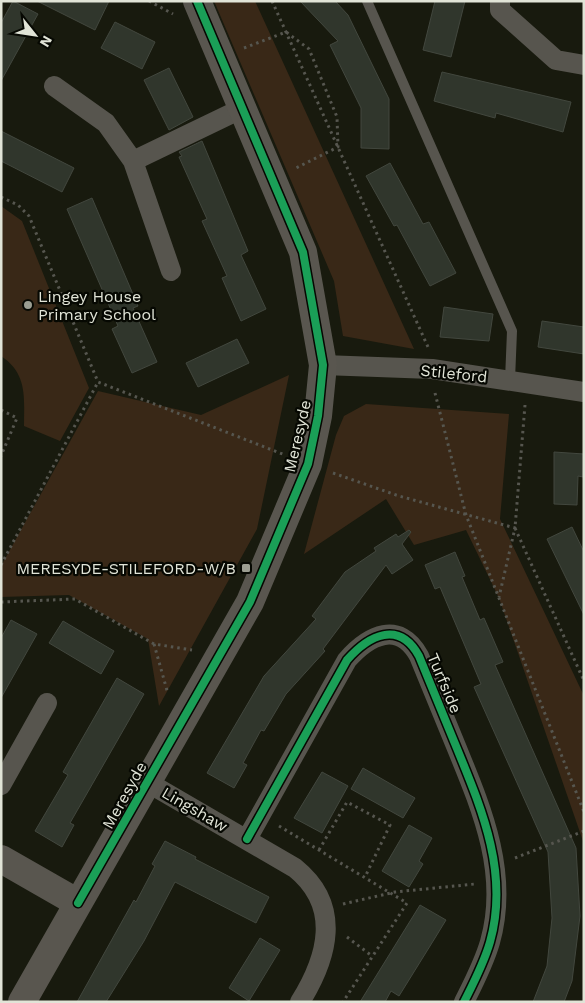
<svg xmlns="http://www.w3.org/2000/svg" width="585" height="1003" font-family="'Work Sans',sans-serif">
  <style>
    .green { fill: #392817 }
    .building { fill: #30362c; stroke: #42473e }
    .lines { fill: none; stroke-linecap: round; stroke-linejoin: round }
    .path { stroke: #56564f; stroke-width: 3; stroke-dasharray: 2.5 4; stroke-linecap: butt }
    .lane { stroke: #57554e; stroke-width: 10 }
    .street { stroke: #57554e; stroke-width: 20 }
    .secondary { stroke: #59564f; stroke-width: 28 }
    .cycleway-casing { stroke: #060802; stroke-width: 11 }
    .cycleway { stroke: #1a9f57; stroke-width: 8 }
    .poi-dot { fill: #9b9d91; stroke: #060802; stroke-width: 2 }
    .labels { text-anchor: middle; stroke-width: 4.5; stroke-linejoin: round; paint-order: stroke }
    .poi-label { font-size: 16px; fill: #e1e4d7; stroke: #060802; text-anchor: start }
    .street-label { font-size: 16px; fill: #e1e4d7; stroke: #060802 }
  </style>
  <rect width="100%" height="100%" fill="#181a0e"/>
  <!-- green -->
  <path class="green" d="M 214,1 L 255,1 L 414,349 L 343,336 L 334,281 Z
    M 1,206 L 22,221 L 89,388 L 60,441 L 24,426 C 24,398 28,374 1,356 Z
    M 289,375 L 257,529 L 159,706 L 148,639 L 69,595 L 1,597 L 1,566 L 98,391 L 201,415 Z
    M 366,404 L 509,414 L 500,519 L 584,696 L 584,844 L 499,598 L 466,530 L 414,545 L 386,499 L 304,554 L 336,435 L 344,416 Z"/>
  <!-- building -->
  <path class="building" d="M 13,1 L 38,14 L 1,81 L 1,23 Z
    M 37,1 L 109,1 L 95,30 Z
    M 300,1 L 335,1 L 348,15 L 389,99 L 389,149 L 361,148 L 361,108 L 330,45 L 338,41 Z
    M 435,1 L 465,1 L 451,57 L 423,50 Z
    M 115,22 L 155,42 L 142,69 L 101,48 Z
    M 169,68 L 193,117 L 169,130 L 144,80 Z
    M 442,72 L 571,102 L 563,132 L 496,113 L 495,118 L 434,101 Z
    M 1,131 L 74,168 L 62,192 L 1,161 Z
    M 202,141 L 248,251 L 241,255 L 266,309 L 241,321 L 222,278 L 227,276 L 202,221 L 207,219 L 179,157 L 182,156 L 179,152 Z
    M 390,163 L 423,224 L 429,222 L 456,273 L 430,286 L 397,225 L 394,226 L 366,176 Z
    M 92,198 L 138,306 L 133,308 L 157,362 L 132,373 L 112,329 L 118,326 L 67,209 Z
    M 444,307 L 493,314 L 489,341 L 440,337 Z
    M 542,321 L 584,327 L 584,354 L 538,347 Z
    M 237,339 L 249,363 L 198,387 L 186,363 Z
    M 554,452 L 584,454 L 583,477 L 578,476 L 577,505 L 554,504 Z
    M 572,527 L 584,552 L 584,615 L 547,539 Z
    M 409,530 L 411,532 L 402,544 L 413,560 L 392,574 L 386,565 L 323,649 L 325,651 L 286,694 L 264,731 L 261,730 L 243,763 L 247,765 L 234,788 L 207,773 L 264,676 L 316,619 L 312,616 L 345,572 L 376,551 L 374,548 L 396,534 L 398,537 Z
    M 455,552 L 465,576 L 462,577 L 480,620 L 484,618 L 503,662 L 495,665 L 576,848 L 580,916 L 572,981 L 564,1002 L 533,1002 L 547,966 L 552,918 L 548,852 L 474,687 L 481,684 L 440,587 L 435,589 L 425,565 Z
    M 11,620 L 37,634 L 1,698 L 1,638 Z
    M 63,621 L 114,651 L 101,674 L 49,643 Z
    M 117,678 L 144,694 L 70,823 L 74,825 L 62,847 L 35,831 L 68,775 L 63,772 Z
    M 363,768 L 415,798 L 403,818 L 351,789 Z
    M 322,772 L 348,786 L 322,833 L 294,818 Z
    M 409,825 L 432,838 L 419,861 L 423,864 L 409,887 L 382,871 Z
    M 165,841 L 196,857 L 195,859 L 269,897 L 256,923 L 175,882 L 144,941 L 106,1002 L 77,1002 L 134,900 L 136,902 L 155,866 L 152,864 Z
    M 420,905 L 446,920 L 435,938 L 399,996 L 391,991 L 385,1002 L 360,1002 Z
    M 260,938 L 280,950 L 249,1001 L 229,988 Z"/>
  <g class="lines">
    <!-- path -->
    <path class="path" d="M 149,1 L 173,14
      M 272,1 L 428,347
      M 244,48 L 286,32 L 309,49 L 337,117 L 338,147 L 296,168
      M 1,197 L 18,205 L 29,216 L 98,382 L 285,455
      M 435,393 L 466,515 L 584,812
      M 525,405 L 515,528 L 584,681
      M 1,410 L 17,418 L 1,456
      M 333,473 L 399,496 L 515,528 L 499,597
      M 1,565 L 98,382
      M 1,602 L 75,599 L 154,644 L 192,650
      M 154,644 L 168,694
      M 279,826 L 407,903 L 343,1002
      M 319,850 L 347,802 L 390,825 L 365,877
      M 515,858 L 584,831
      M 343,904 L 395,892 L 475,884
      M 347,937 L 372,956"/>
    <!-- lane -->
    <path class="lane" d="M 367,1 L 512,331 L 510,380"/>
    <!-- street -->
    <path class="street" d="M 500,1 L 500,10 L 556,60 L 584,65
      M 54,86 L 106,123 L 133,161 L 171,271
      M 133,161 L 243,108
      M 323,365 L 432,369 L 584,392
      M 147,782 L 295,868 C 342,906 328,957 300,1002
      M 1,785 L 47,703
      M 247,839 L 347,660 C 369,635 399,620 419,656 C 432,688 445,720 458,751 C 483,812 509,875 490,942 C 484,963 474,982 464,1002"/>
    <!-- secondary -->
    <path class="secondary" d="M 1,859 L 78,903
      M 22,1002 L 250,602 L 308,464 L 318,416 L 323,365 L 303,252 L 197,1"/>
    <!-- cycleway casing -->
    <g class="cycleway-casing">
      <path id="cycleway" d="M 247,839 L 347,660 C 369,635 399,620 419,656 C 432,688 445,720 458,751 C 483,812 509,875 490,942 C 484,963 474,982 464,1002
        M 78,903 L 250,602 L 308,464 L 318,416 L 323,365 L 303,252 L 197,1"/>
    </g>
    <!-- cycleway -->
    <use href="#cycleway" class="cycleway"/>
  </g>
  <!-- markers -->
  <g class="poi-dot">
    <circle cx="28" cy="305" r="5"/>
    <rect x="241" y="563" width="10" height="10" rx="2.5"/>
  </g>
  <g class="labels">
    <!-- poi labels -->
    <g class="poi-label">
      <text x="38" y="302">Lingey House<tspan x="38" dy="18">Primary School</tspan></text>
      <text x="236" y="574" text-anchor="end">MERESYDE-STILEFORD-W/B</text>
    </g>
    <!-- street labels -->
    <g class="street-label">
      <text transform="translate(454 373) rotate(6)" y="6">Stileford</text>
      <text transform="translate(297 436) rotate(-77)" y="6">Meresyde</text>
      <text transform="translate(445 683) rotate(67)" y="6">Turfside</text>
      <text transform="translate(124 795) rotate(-61)" y="6">Meresyde</text>
      <text transform="translate(195 809) rotate(30)" y="6">Lingshaw</text>
    </g>
  </g>
  <!-- border -->
  <rect width="585" height="1003" fill="none" stroke="#e1e4d7" stroke-width="5"/>
  <!-- north arrow -->
  <g transform="translate(35 35) rotate(120)" stroke="#060802" stroke-width="4" paint-order="stroke">
  <path d="M0-4L9 19L0 12L-9 19Z" fill="#e1e4d7"/>
  <text y="-8" font-size="14" font-weight="bold" text-anchor="middle" fill="#e1e4d7">N</text>
  </g>
</svg>
